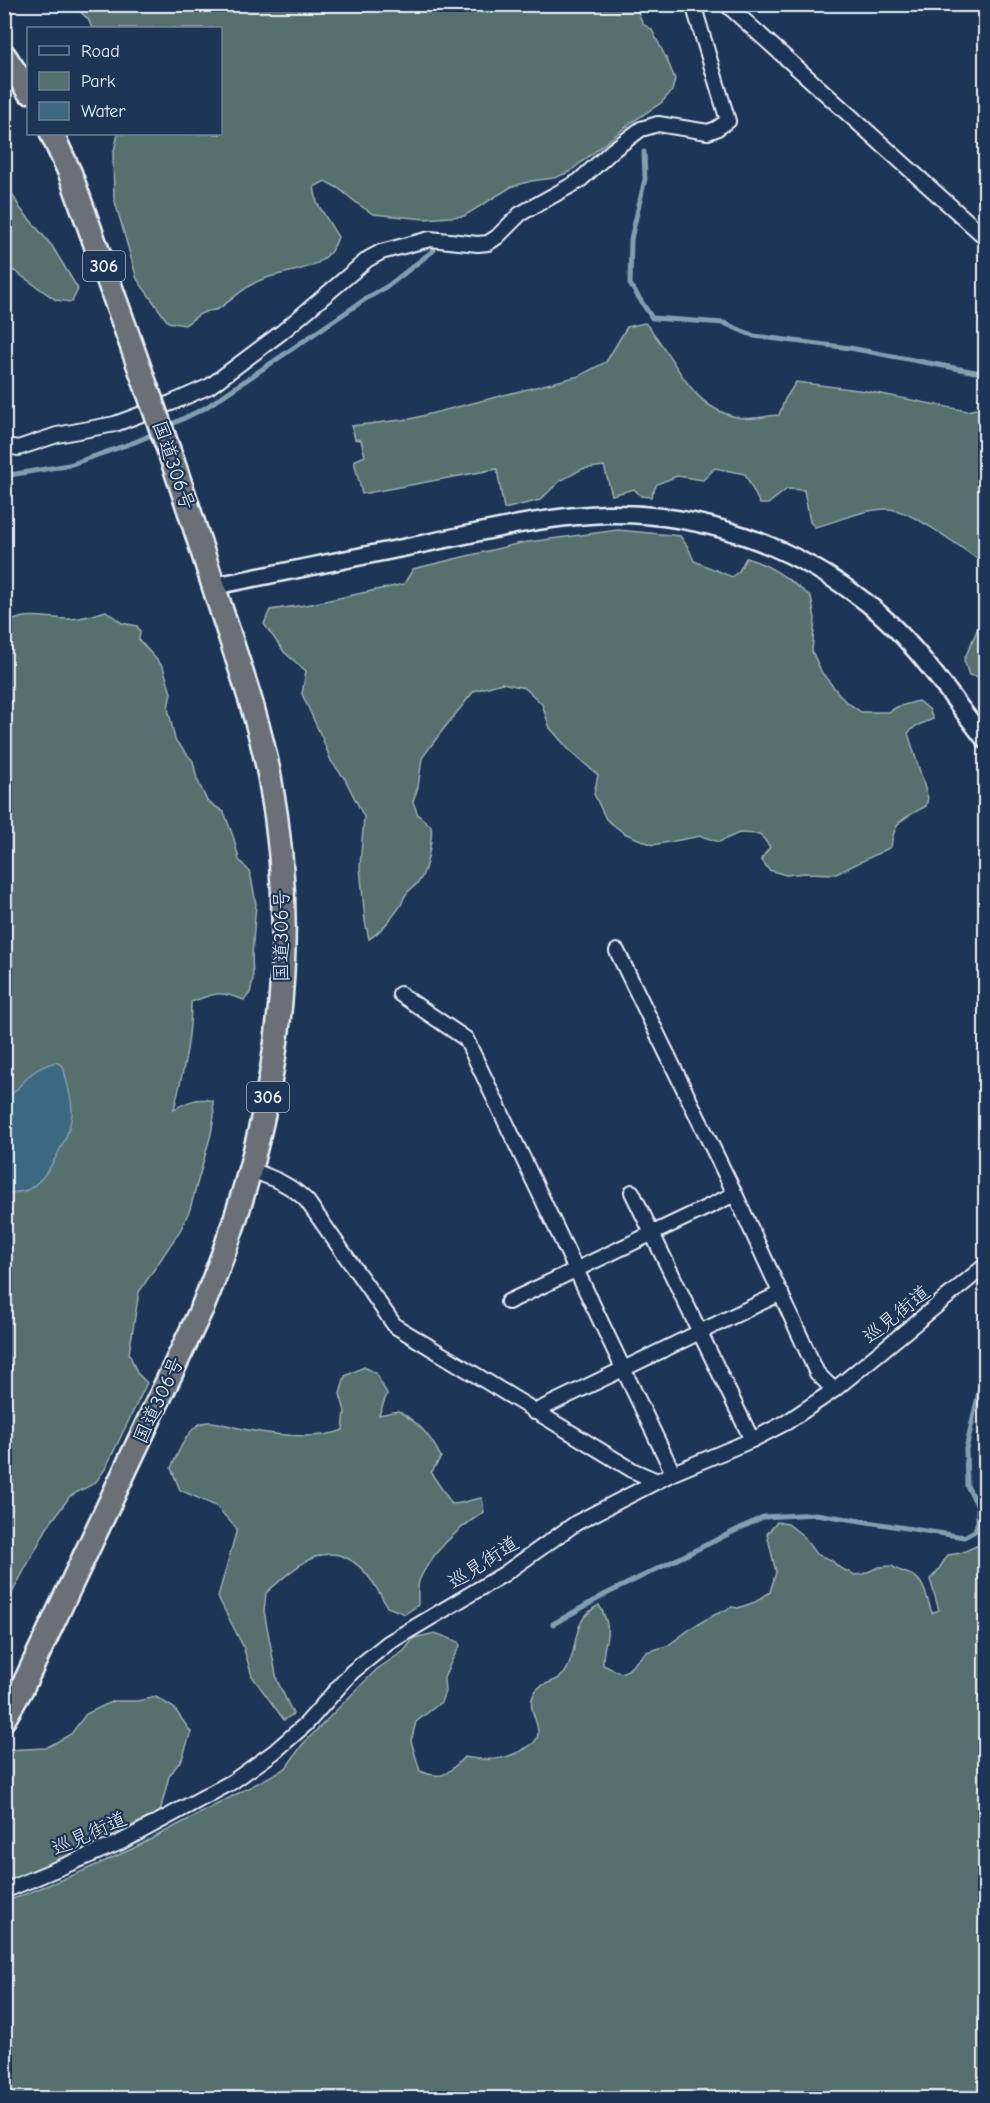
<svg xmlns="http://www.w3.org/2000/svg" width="990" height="2103" font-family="'Comic Neue','Klee One',sans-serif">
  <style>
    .green { fill: #556f6d; stroke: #9eb0b2; stroke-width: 1.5 }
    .water { fill: #3c6881; stroke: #819fb1; stroke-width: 1.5 }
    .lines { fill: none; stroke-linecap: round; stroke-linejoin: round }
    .stream { stroke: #819fb1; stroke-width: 5 }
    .minor-casing { stroke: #e8f1f8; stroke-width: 18 }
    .tertiary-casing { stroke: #e8f1f8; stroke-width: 21 }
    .trunk-casing { stroke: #e8f1f8; stroke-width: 27 }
    .minor { stroke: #1d3557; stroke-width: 14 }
    .tertiary { stroke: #1d3557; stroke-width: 16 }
    .trunk { stroke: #6a7074; stroke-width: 22 }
    .trunk-bridge-casing { stroke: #e8f1f8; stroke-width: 27; stroke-linecap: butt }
    .trunk-bridge { stroke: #6a7074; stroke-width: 22 }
    .labels { text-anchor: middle; stroke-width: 4.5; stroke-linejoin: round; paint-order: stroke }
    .shield { fill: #1d3557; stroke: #abb9c8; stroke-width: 1.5 }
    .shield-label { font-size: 18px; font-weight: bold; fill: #e8f1f8 }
    .street-label { font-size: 20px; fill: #e8f1f8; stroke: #1d3557 }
  </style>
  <rect width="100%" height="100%" fill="#1d3557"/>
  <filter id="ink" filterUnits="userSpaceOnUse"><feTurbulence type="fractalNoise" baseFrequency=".0167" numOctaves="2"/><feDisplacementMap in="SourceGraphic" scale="12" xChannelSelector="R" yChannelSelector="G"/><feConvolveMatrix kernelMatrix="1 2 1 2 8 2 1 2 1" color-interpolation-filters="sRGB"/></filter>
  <g filter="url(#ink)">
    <!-- green -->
    <path class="green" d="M 73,5 L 635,5 L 643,24 L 652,30 L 668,62 L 675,79 L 672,91 L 661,103 L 632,122 L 569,172 L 554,178 L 531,181 L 511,187 L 464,216 L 425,219 L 373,214 L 358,204 L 338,188 L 325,181 L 314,187 L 317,203 L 338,237 C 327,273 291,268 261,280 C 244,286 233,300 218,309 C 214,311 209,310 205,312 C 198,314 191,321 185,325 L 168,322 L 137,279 L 114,198 L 113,155 L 118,134 L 220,134 L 220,28 L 92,28 L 88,19 Z
      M 4,179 L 20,208 L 52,246 L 78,289 L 72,302 L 56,300 L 16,272 L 5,267 Z
      M 645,323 C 678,359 688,410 742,418 C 754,420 768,415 779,415 L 785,399 L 796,382 L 866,391 L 967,411 L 985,407 L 985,564 C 964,550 911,509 888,509 C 862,509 840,521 815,527 L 810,522 L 804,490 L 787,489 L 768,504 L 760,504 L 745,474 L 715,468 L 703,480 L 677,476 L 657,484 L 651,497 L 641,496 L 634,489 L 612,495 L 604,466 L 582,469 L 560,481 L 540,500 L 504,509 L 497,469 L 362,494 L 354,461 L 365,456 L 361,440 L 355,439 L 352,426 L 410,419 L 579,376 L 606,362 L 627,327 Z
      M 618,530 L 680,536 L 688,547 L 694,561 L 732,577 L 739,571 L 746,558 C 772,565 791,581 811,597 L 815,619 L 812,651 L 822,673 L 844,700 L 861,712 L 889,712 L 897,707 L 918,701 L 929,709 L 933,719 L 916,726 L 908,733 L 928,798 L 926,806 C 905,818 894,819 891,847 L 836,874 L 805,873 L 786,875 L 769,870 L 761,859 L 770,847 L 760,834 L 739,833 L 719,842 L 701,836 L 653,845 L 624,833 L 606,819 L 594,794 L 598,775 L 571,752 L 550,728 L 542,704 L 525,688 L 502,683 L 474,691 L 442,731 L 422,758 L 418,787 L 413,802 L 418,815 L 431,826 C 433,838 427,869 420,880 C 417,885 411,888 407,893 C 404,896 403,901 401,905 C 392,918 382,931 369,939 L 365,921 L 360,866 L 364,817 L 345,779 L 331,761 L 323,740 L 302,694 L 306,671 L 285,653 L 264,624 L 270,610 L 311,604 L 404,584 L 413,569 L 521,543 Z
      M 106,611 L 122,623 L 137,626 L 140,631 L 139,640 L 163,667 L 171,693 L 168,708 L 175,740 L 193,761 L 197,779 L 207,801 L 224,812 L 234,839 L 239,860 L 250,872 L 256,904 L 252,954 L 253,980 L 250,993 L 244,1000 C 217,990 217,993 191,1002 C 191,1039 183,1073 174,1109 C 187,1102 197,1097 213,1101 L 214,1116 L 211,1134 L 190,1209 L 181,1229 L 139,1292 L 129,1353 L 137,1373 L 147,1383 L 105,1469 L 95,1483 L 70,1496 L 47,1528 L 5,1606 L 5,626 C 22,610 48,619 69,619 C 82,619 94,615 106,611 Z
      M 985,612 L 986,678 L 969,675 L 964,660 Z
      M 364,1367 L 376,1373 L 387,1394 L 379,1415 L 398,1411 C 419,1423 430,1435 441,1457 L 431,1473 L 452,1504 C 463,1504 471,1499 482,1498 L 484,1512 C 459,1527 430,1554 419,1581 C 417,1588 418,1598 418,1605 L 405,1614 L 387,1607 C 374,1580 351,1543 315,1557 C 297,1564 281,1580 266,1593 L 264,1611 L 277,1680 L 293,1714 L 284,1720 L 252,1676 L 243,1646 L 218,1597 L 237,1529 L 216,1506 L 180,1490 L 171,1468 C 177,1455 186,1433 198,1425 C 209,1417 230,1427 243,1429 C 270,1434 318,1441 343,1430 L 345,1411 L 340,1394 L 345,1376 Z
      M 777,1522 L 788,1524 L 802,1535 L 816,1554 L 831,1560 L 840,1568 L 855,1575 L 863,1574 L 879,1567 L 892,1566 C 902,1574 908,1572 915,1577 C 925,1583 928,1603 932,1613 L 939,1610 L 930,1579 C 939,1572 941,1564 948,1555 L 961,1553 L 985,1542 L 985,2098 L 5,2098 L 5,1902 L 76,1874 L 132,1849 L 286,1768 L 302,1745 L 377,1669 L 404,1651 L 414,1638 L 435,1633 L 459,1642 L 460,1646 L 451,1662 L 444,1678 L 445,1692 L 441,1702 L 416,1722 L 411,1741 L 420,1771 C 443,1781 449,1773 464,1757 C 487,1761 505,1761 526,1748 C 533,1744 539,1740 538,1731 C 537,1718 528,1709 533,1696 C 540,1678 558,1687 567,1669 C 580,1644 570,1621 599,1605 C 616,1634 602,1638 603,1665 L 621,1673 L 628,1670 L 646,1652 L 667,1646 L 693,1627 L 712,1616 L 732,1607 L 738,1608 L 755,1602 L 770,1592 L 776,1572 L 767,1534 Z
      M 156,1697 L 174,1708 L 191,1732 L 182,1759 L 169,1776 L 160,1812 L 53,1864 L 5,1882 L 5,1750 L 46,1748 L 71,1734 L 86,1714 L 113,1701 L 137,1701 Z"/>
    <!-- water -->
    <path class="water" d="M 56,1062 L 63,1066 C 66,1080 72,1097 72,1111 C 72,1133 47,1181 27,1190 C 21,1193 12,1192 5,1193 L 5,1101 C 24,1084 28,1069 56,1062 Z"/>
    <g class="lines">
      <!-- stream -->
      <path class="stream" d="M 644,152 L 645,179 L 631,239 L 630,284 L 652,318 L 724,323 L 754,336 L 850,348 L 986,374
        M 166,427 L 205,408 L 367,298 L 388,286 L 434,250
        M 4,476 L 69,465 L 135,442 L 158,432
        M 553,1624 L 606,1594 L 763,1517 L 816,1514 L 964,1537 L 975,1531 L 978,1521 L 978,1506 L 967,1486 L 966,1449 L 986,1361"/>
      <!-- minor casing -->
      <g class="minor-casing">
        <path id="minor" d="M 726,4 L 986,238
          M 4,444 L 7,446 L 18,448 L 57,435 L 115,424 L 171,403 L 210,386 L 282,332 L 368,259 L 381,252 L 430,239 L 478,244 L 488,243 L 497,237 L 520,214 L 579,181 L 613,150 L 641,129 L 658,124 L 708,132 L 716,129 L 728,121 L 693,4
          M 617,951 L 735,1194 L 817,1373 L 834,1390
          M 400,994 L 466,1039 L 673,1473
          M 251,1170 C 272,1178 290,1184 307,1201 L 395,1326 L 634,1471 L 657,1481
          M 632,1192 L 752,1440
          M 508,1302 L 735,1194
          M 534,1412 L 781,1293
          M 4,1891 L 119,1843 L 232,1782 L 274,1752 L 306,1724 L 352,1672 L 388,1643 L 504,1574 L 576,1523 L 673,1473 L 752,1440 L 787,1422 L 834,1390 L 986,1265"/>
      </g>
      <!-- tertiary casing -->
      <g class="tertiary-casing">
        <path id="tertiary" d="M 214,586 C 285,571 356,557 427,543 C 486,531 546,516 606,514 C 701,512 793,545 867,603 C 914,640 949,694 986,741"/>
      </g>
      <!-- trunk casing -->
      <g class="trunk-casing">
        <path id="trunk" d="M 4,55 L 28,91
          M 52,134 L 70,173 L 151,400
          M 4,1719 L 22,1688 L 203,1306 C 273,1137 304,961 270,779 C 259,720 239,665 221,609 C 202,551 185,494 164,437"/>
      </g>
      <!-- minor -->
      <use href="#minor" class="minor"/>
      <!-- tertiary -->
      <use href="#tertiary" class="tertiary"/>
      <!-- trunk -->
      <use href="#trunk" class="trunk"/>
      <!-- trunk-bridge casing -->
      <g class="trunk-bridge-casing">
        <path id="trunk-bridge" d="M 151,400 L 164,437"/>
      </g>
      <!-- trunk-bridge -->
      <use href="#trunk-bridge" class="trunk-bridge"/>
    </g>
  </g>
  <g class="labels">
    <!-- shield labels -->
    <g class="shield">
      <rect x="83" y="251" width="42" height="30" rx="4.5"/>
      <rect x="247" y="1082" width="42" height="30" rx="4.5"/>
    </g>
    <g class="shield-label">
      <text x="104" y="272">306</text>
      <text x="268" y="1103">306</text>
    </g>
    <!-- street labels -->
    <g class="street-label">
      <text transform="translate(174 465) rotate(71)" y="7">国道306号</text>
      <text transform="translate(281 936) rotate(-90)" y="7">国道306号</text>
      <text transform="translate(896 1314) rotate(-39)" y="7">巡見街道</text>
      <text transform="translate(158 1400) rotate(-65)" y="7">国道306号</text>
      <text transform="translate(483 1562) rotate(-33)" y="7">巡見街道</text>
      <text transform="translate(89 1833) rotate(-24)" y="7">巡見街道</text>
    </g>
  </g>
  <!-- margin -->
  <rect width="990" height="2103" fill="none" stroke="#1d3557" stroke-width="24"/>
  <rect x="12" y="12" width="966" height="2079" fill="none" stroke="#e8f1f8" stroke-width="2" filter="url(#ink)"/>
  <!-- legend -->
  <rect x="27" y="27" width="195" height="108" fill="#1d3557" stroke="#6e8097" stroke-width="1.5"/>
  <rect x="39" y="46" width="30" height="9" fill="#1d3557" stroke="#6e8097" stroke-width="1.5"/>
  <text x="81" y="57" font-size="18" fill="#e8f1f8">Road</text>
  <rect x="39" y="72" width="30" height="18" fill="#556f6d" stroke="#6e8097" stroke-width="1.5"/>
  <text x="81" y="87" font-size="18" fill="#e8f1f8">Park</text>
  <rect x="39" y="102" width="30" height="18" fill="#3c6881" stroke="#6e8097" stroke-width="1.5"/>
  <text x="81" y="117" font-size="18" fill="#e8f1f8">Water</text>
</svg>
